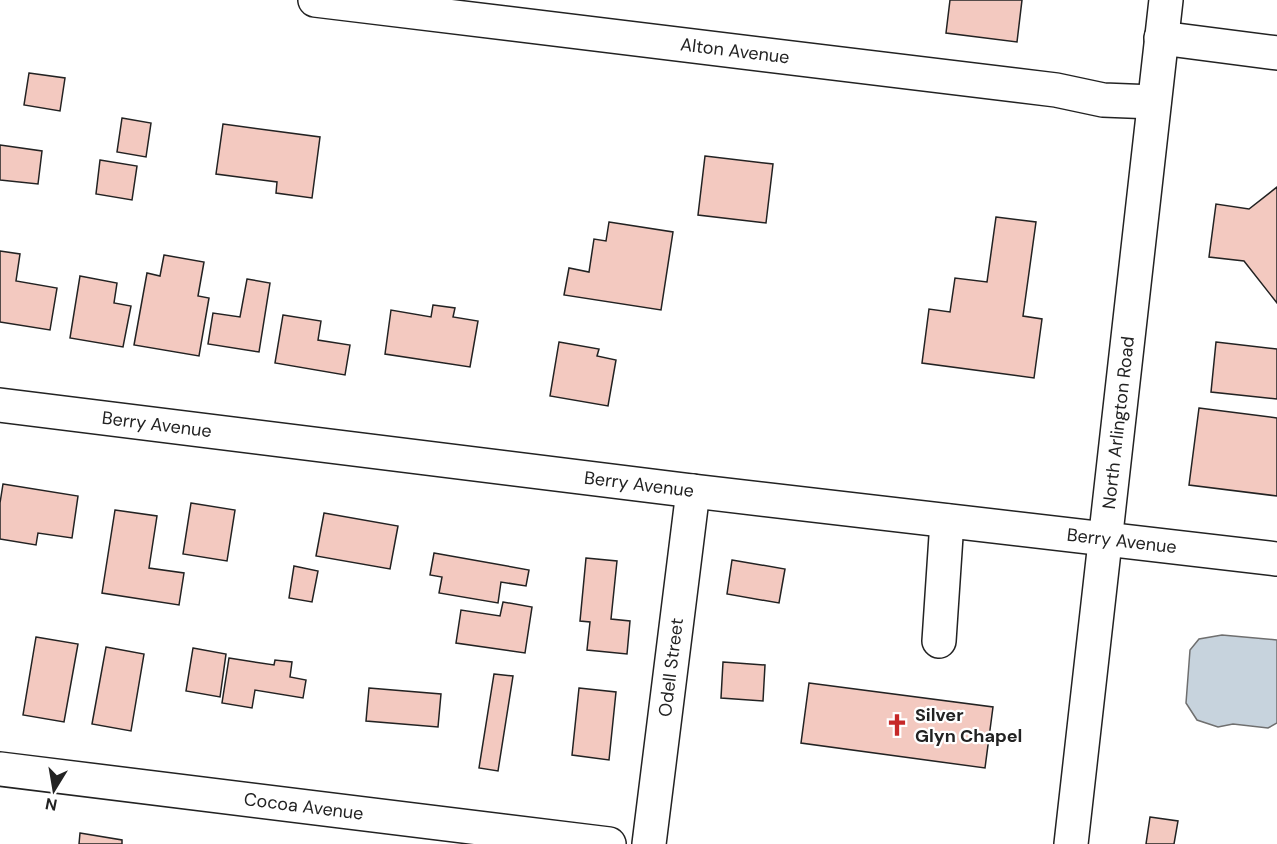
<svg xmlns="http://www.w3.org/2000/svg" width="1277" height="844" font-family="'DM Sans',sans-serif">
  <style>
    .water { fill: #c7d3dd; stroke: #6f6f6f; stroke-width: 1.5 }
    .building { fill: #f3c9c0; stroke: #222; stroke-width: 1.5 }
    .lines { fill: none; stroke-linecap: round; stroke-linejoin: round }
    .minor-casing { stroke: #222; stroke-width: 36 }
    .major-casing { stroke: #222; stroke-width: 36 }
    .minor { stroke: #fff; stroke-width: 33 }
    .major { stroke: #fff; stroke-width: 33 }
    .labels { text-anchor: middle; stroke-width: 4.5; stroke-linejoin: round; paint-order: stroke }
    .street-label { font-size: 18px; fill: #222; stroke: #fff }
    .poi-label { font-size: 18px; font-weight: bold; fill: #222; stroke: #fff; text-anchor: start }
  </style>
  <rect width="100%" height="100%" fill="#fff"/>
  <!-- water -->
  <path class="water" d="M 1222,635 L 1277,640 L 1277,723 L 1268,728 L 1233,724 L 1218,727 L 1197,720 L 1186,703 L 1190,650 L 1199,639 Z"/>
  <!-- building -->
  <path class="building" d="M 950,0 L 1022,0 L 1017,42 L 946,33 Z
    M 29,73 L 65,78 L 60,111 L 24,105 Z
    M 122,118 L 151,123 L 146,157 L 117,152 Z
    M 223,124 L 320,137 L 312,198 L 276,193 L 277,182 L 216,174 Z
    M 0,145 L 42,151 L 38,184 L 0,180 Z
    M 705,156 L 773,164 L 766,223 L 698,215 Z
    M 100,160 L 137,166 L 132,200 L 96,194 Z
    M 1277,187 L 1277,303 L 1244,261 L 1209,257 L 1216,204 L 1249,209 Z
    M 996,217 L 1036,222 L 1023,316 L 1042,319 L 1034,378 L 922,363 L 929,309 L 950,312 L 955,278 L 987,282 Z
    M 609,222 L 673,232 L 661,310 L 564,295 L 569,268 L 589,272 L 594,239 L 606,241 Z
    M 0,251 L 20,254 L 16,281 L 57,288 L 50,330 L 0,322 Z
    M 164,255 L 204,262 L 198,296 L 209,298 L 199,356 L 134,345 L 147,273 L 160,276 Z
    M 80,276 L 117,283 L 114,303 L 131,306 L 123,347 L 70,338 Z
    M 247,279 L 270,283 L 259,352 L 208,344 L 213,313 L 240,317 Z
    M 433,305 L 455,308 L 453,317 L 478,321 L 470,367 L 385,354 L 391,310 L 431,317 Z
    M 283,315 L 321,321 L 318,340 L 350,345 L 345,375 L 275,363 Z
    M 559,342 L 599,349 L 597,356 L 616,360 L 608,406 L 550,396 Z
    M 1216,342 L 1277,349 L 1277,399 L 1211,392 Z
    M 1199,408 L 1277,418 L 1277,496 L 1189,485 Z
    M 3,484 L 78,496 L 72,538 L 38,533 L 36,545 L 0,539 L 0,503 Z
    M 191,503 L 235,510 L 227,561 L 183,554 Z
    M 115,510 L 157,516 L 149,568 L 184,573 L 179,605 L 102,593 Z
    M 324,513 L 398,526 L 390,569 L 316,556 Z
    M 434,553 L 529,570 L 526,586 L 501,582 L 498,603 L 439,593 L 442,577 L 430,575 Z
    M 586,558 L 617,561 L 611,619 L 630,621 L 627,654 L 587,650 L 590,622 L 580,621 Z
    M 732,560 L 785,569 L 779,603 L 727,594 Z
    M 294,566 L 318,571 L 312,602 L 289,598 Z
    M 503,602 L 532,607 L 525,653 L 456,643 L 461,610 L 500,616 Z
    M 36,637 L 78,644 L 64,722 L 23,715 Z
    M 106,647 L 144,654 L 131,731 L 92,724 Z
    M 193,648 L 226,654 L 220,697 L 186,691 Z
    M 229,658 L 274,665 L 275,660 L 292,662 L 290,677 L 306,680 L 303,698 L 255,690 L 252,708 L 222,703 Z
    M 723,662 L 765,665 L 763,701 L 721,698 Z
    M 494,674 L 513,676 L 498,771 L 479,768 Z
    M 809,683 L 993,707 L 985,768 L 801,743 Z
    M 369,688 L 441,694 L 438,727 L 366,721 Z
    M 579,688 L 616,692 L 609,760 L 572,755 Z
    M 1150,817 L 1178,821 L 1174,844 L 1146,844 Z
    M 80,833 L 122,840 L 122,844 L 79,844 Z"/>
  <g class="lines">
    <!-- minor casing -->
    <g class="minor-casing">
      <g id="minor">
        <path id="s1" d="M 315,0 L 1056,90 L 1103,100 L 1154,102"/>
        <path d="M 1161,38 L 1277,53"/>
        <path id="s2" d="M 0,405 L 693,491 L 1277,559"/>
        <path d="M 939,641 L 947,521"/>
        <path id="s3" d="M 0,769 L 609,844"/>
        <path id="s4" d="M 649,844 L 693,491"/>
      </g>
    </g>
    <!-- major casing -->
    <g class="major-casing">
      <g id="major">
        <path id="s5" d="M 1071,844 L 1166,0"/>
      </g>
    </g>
    <!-- minor -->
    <use href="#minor" class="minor"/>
    <!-- major -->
    <use href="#major" class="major"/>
  </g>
  <!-- icons -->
  <defs>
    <g id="church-bare" transform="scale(1.8)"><path d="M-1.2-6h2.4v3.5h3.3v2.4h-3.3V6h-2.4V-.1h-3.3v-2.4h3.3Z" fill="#c62828" stroke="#fff" stroke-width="2.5" paint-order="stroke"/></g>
  </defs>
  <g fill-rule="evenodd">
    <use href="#church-bare" x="897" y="725"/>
  </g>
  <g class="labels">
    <!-- street labels -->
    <g class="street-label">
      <text dy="6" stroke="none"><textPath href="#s1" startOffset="423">Alton Avenue</textPath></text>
      <text dy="6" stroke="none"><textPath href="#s5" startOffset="424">North Arlington Road</textPath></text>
      <text dy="6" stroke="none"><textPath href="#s2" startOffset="158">Berry Avenue</textPath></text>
      <text dy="6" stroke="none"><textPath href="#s2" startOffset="644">Berry Avenue</textPath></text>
      <text dy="6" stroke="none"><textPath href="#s2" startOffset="1130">Berry Avenue</textPath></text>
      <text dy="6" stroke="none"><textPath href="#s4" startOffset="178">Odell Street</textPath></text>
      <text dy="6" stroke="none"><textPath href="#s3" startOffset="306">Cocoa Avenue</textPath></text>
    </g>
    <!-- poi labels -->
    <g class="poi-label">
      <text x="915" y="721">Silver<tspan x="915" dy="21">Glyn Chapel</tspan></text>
    </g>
  </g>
  <!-- north arrow -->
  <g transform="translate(54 790) rotate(191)" stroke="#ffffff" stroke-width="4.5" paint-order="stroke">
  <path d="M0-4.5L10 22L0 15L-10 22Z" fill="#222222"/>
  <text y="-9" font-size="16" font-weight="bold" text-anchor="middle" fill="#222222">N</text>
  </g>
</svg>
